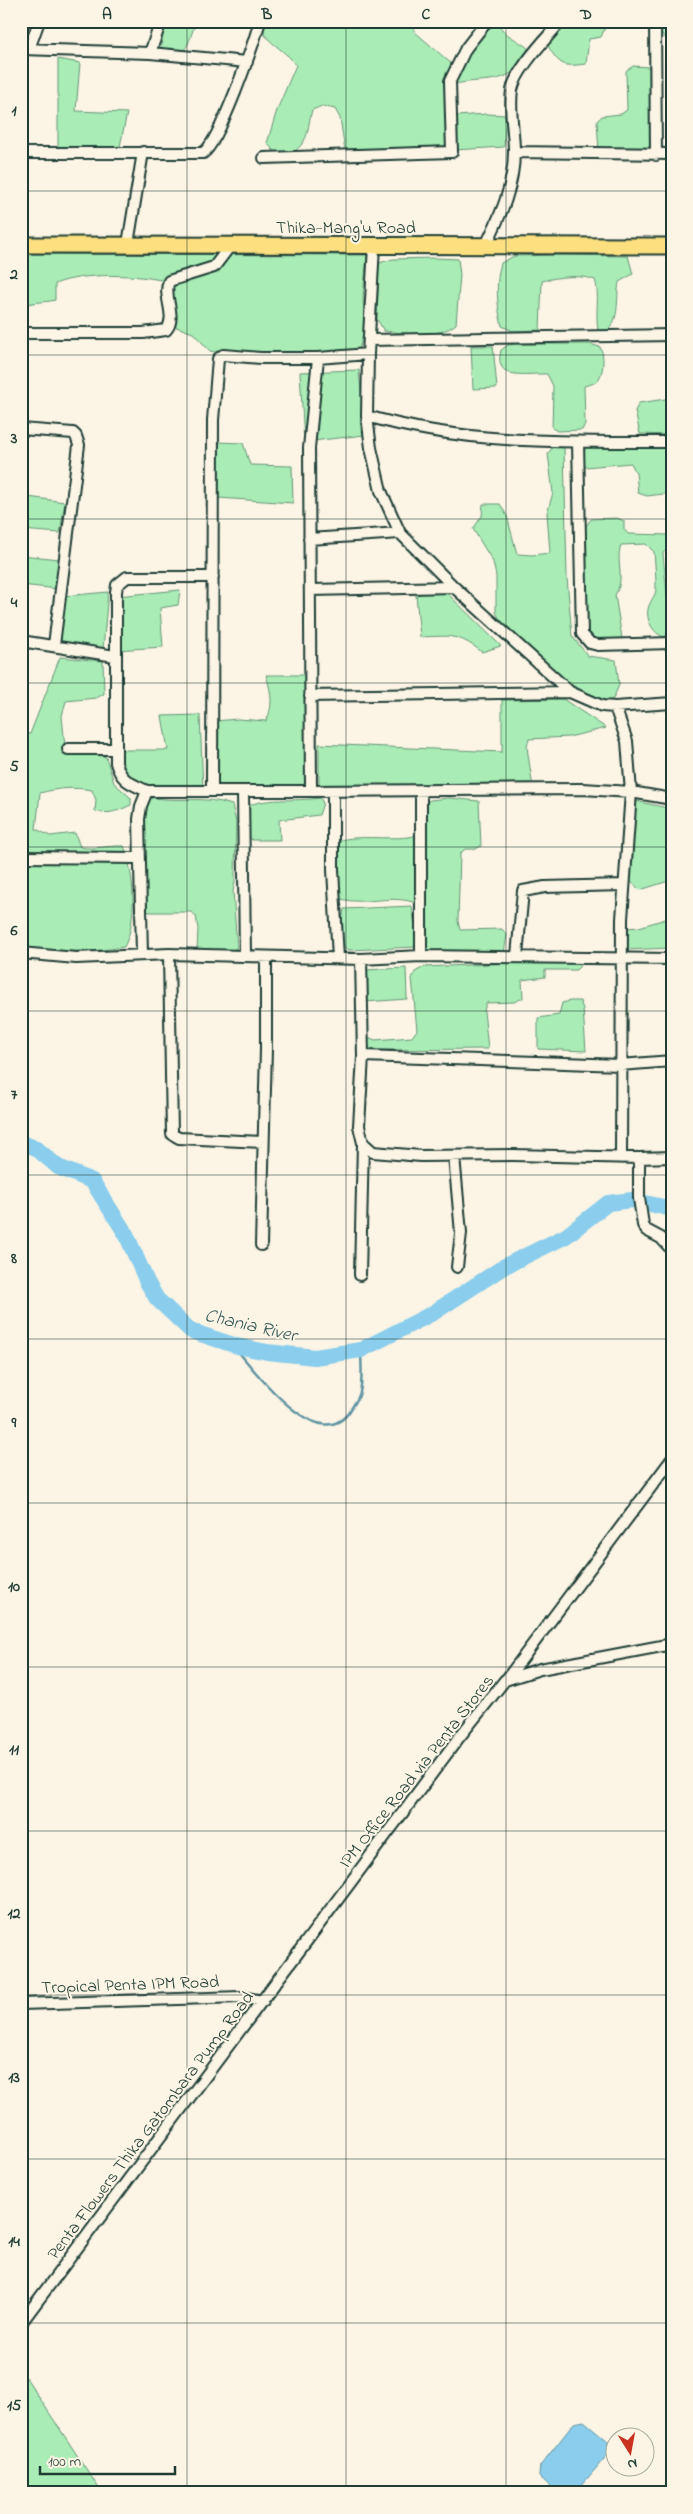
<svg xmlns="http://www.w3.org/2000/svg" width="693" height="2514" font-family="'Indie Flower',sans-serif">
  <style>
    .green { fill: #a9ecb6; stroke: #649475 }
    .water { fill: #8acdec; stroke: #5f93a2 }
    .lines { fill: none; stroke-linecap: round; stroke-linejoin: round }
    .stream { stroke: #5f93a2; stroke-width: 2.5 }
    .river { stroke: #8acdec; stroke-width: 16 }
    .minor-casing { stroke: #1f3d34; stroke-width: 14 }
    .highway-casing { stroke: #1f3d34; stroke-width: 19 }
    .minor { stroke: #fcf5e5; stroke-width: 10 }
    .highway { stroke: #fce080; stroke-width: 15 }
    .grid { fill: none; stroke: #1f3d34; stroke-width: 1; stroke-opacity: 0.55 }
    .labels { text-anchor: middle; stroke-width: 4; stroke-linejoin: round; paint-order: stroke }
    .street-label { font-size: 18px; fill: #1f3d34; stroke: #fcf5e5 }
    .water-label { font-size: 19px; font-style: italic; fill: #345a59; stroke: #fcf5e5 }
    .neatline { fill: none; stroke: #1f3d34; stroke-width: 2 }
    .grid-label { font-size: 16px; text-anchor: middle; font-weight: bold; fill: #1f3d34 }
  </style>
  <rect width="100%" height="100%" fill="#fcf5e5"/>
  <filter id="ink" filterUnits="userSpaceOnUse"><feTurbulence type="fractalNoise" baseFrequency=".02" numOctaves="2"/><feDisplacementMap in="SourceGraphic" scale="10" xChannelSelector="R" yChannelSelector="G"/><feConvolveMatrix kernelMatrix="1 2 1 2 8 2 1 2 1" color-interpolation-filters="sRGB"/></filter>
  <g filter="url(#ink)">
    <!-- green -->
    <path class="green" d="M 166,21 L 197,21 C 185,45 193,56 160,51 Z
      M 264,21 L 414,21 L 412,24 L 415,32 L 454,66 L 489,22 L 498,23 C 504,36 519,40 529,49 C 513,88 488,77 455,84 L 456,116 L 487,114 L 506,115 L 504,147 L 355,156 L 345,150 L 340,118 L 335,109 L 322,106 L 312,110 C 306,132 311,138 292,154 L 274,151 L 267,143 L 277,110 L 296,65 C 287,52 273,46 264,34 Z
      M 569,21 L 608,21 L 601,37 L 589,39 L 586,64 C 563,67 560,66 548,46 Z
      M 660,21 L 672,21 L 672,42 L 668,41 L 660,32 Z
      M 58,59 L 80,63 L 76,111 L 127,113 L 119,151 L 58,149 Z
      M 633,66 L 650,67 L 650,148 L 644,156 L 599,152 L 597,121 L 602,116 L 621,114 L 627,110 L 626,71 Z
      M 21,254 L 367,255 L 363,298 L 365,329 L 358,353 L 346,362 L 327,355 L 220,353 L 210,351 L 193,333 L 168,324 L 169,282 C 140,274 83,272 55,284 L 55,300 C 44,303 30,301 21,307 Z
      M 554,255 L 628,256 L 633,274 L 619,282 C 616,299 621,323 604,333 L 598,330 C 595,312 600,295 595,280 C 581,274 557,277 542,281 L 540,330 L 513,331 L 502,326 C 497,306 495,283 501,263 L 514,256 Z
      M 435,258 L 458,259 L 460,275 L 456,324 C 438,339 406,333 384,331 L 377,319 L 379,263 L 393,259 Z
      M 516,344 L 589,344 L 600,347 C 605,355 604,376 596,382 C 593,384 587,385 584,386 L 585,424 L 582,430 L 557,431 L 552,428 L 553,386 L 547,374 C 526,373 493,382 501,350 L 508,345 Z
      M 471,346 L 493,346 L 497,388 L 473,389 Z
      M 359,370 L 365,435 L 304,442 L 300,372 Z
      M 672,398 L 672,435 L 640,434 L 635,411 L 639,403 Z
      M 217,442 L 243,443 L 250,465 L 292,466 L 293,503 L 218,498 Z
      M 553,446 L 564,447 L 567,578 L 572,636 L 588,656 L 616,660 L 619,685 L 613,699 L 600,704 L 585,699 L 504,628 L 496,612 L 496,576 L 493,562 L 473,529 L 482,516 L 483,504 L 500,504 L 507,516 L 517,554 L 532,555 L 550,553 L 547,513 L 553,493 L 548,454 Z
      M 578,446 L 668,448 L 671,455 L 672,493 L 647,496 L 638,493 L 636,473 L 631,463 L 585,467 L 577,464 Z
      M 21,496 L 65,502 L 60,533 L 21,530 Z
      M 617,518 L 624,521 L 624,529 L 628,534 L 671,535 L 672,545 L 663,553 L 670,627 L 665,637 C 653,635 644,617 649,606 C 651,599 656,596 656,588 C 656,576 655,564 654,552 L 646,544 L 621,545 C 615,562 626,578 615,595 L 622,638 L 596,643 C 575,627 584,555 584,529 L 591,519 Z
      M 21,555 L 59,559 L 58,589 L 21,585 Z
      M 180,590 L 178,605 L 160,608 L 163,647 L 116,650 L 117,596 Z
      M 444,590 L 501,646 L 482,652 C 457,633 450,636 420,637 L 416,595 Z
      M 108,592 L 103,649 L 58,647 L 64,596 Z
      M 60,657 L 103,661 L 104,694 L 96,698 L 66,701 L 62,716 L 65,747 L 106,757 L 114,783 L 131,798 L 131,805 C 118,811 109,815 95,811 L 96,800 L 92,790 C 74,787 58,788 40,793 L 36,829 L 50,836 L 75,833 L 80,847 C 94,850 109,845 124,846 C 134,873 138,921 124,947 C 90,953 55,952 21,947 L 21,731 L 30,734 Z
      M 266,675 L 305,675 L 305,789 L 217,789 L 218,766 L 215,721 L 238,719 L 266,721 C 274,706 271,691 266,675 Z
      M 563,699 L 606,728 L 569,737 L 529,739 L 527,747 L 533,788 L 319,788 L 319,744 L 502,752 L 502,700 Z
      M 200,715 L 203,790 L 145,786 L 128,782 L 121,766 L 117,750 L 168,750 L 162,716 Z
      M 149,797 C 176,803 205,795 232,805 L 236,822 L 235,882 L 233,891 L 237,948 L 228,952 L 197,951 L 198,929 L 196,916 L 191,912 L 149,912 L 143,907 L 144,801 Z
      M 320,798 L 323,803 L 319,815 L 279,820 L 280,840 L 252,840 L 247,834 L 243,808 C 265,796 295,802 320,798 Z
      M 449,798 L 479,801 L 481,846 L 476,849 L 465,849 L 460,854 L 458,921 L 460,930 L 502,929 L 507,935 L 504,953 L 428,955 L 421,947 L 418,904 C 393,893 366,906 341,899 C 333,883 333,854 341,840 C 363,834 404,842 419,834 L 417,809 L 430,800 Z
      M 636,801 L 672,809 L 672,880 L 640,890 L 630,881 Z
      M 412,906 L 418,947 L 349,950 L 343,946 L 340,931 L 344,909 Z
      M 672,917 L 672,948 L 624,950 L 627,928 L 639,927 Z
      M 580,960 L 581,965 L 576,970 L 545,970 L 545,977 L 522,980 L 523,998 L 514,1002 L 486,1003 L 484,1011 L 488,1049 L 370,1050 L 366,1036 L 375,1040 L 412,1037 L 417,1030 L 412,978 L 415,972 L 424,967 Z
      M 406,968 L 407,999 L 365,1002 L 364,970 Z
      M 570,1001 L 580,1001 L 583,1009 L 586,1051 L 538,1049 L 538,1018 L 559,1015 L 562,1003 Z
      M 21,2370 L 102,2493 L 21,2493 Z"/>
    <!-- water -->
    <path class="water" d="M 584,2421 L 608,2441 L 609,2453 L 575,2493 L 557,2493 L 539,2476 L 540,2466 L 574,2423 Z"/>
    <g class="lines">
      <!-- stream -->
      <path class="stream" d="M 237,1350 C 257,1374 321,1459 351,1409 C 354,1404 359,1398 360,1392 C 363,1379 361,1363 361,1350"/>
      <!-- river -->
      <path class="river" d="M 21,1143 L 36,1148 L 58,1167 L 92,1181 L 126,1234 L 147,1282 L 157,1299 L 191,1331 L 237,1346 L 267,1352 L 315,1357 L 361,1350 L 433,1313 L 505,1266 L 566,1236 L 608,1203 L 632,1200 L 672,1209"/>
      <!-- minor casing -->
      <g class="minor-casing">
        <path id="minor" d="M 655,21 L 656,155
          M 21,49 L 150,53 L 247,62
          M 29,49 L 39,21
          M 150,53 L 161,21
          M 514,152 L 672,154
          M 21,153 L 203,153 C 220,142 253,45 260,21
          M 264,158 L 452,152 L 450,81 L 466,48 L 487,21
          M 128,244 L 143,152
          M 486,245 C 501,214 514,187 514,151 C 514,131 509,109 512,90 C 516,69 547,38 561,21
          M 21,333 L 143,333 L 166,330 C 178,317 162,296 169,281 L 214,267 L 230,246
          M 369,340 L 672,335
          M 368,354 L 367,416 L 371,448 L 381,491 L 400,533 L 454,587 L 570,692 L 602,706 L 615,707 L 672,703
          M 318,358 L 368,354 L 374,246
          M 367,416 C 466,445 570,442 672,442
          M 21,429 L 73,433 L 76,436 L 79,445 L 54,645
          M 578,442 L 582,634 L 590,643 L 598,645 L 672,643
          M 309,539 L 400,533
          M 310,590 L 454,587
          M 21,641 L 115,656
          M 310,696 L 570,692
          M 615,707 L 627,741 L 631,792 L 622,919 L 621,1158
          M 68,749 L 116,749
          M 212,789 L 213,420 L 218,359 L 223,355 L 261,358 L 318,358 L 309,448 L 311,791 L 147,791 C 131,784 121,781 116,763 L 116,592 L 117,585 L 127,577 L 213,577
          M 311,791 L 583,789 L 631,792 L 672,799
          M 333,791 L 333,870 L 338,958
          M 421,791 L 421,956
          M 243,792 L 245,955
          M 21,857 L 139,858
          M 21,953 L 76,958 L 169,954 L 361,959 L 421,956 L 672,959
          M 142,954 L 139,819 L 141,806 L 147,791
          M 169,954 L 172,1134 L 179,1138 L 263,1142
          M 517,956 L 523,891 L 545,887 L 623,885
          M 361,959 L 363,1056 L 359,1126 L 363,1143 L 373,1152 L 421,1156 L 513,1155 L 639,1158 L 639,1198 L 643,1225 L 646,1230 L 661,1238 L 672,1250
          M 363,1056 L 620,1065 L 672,1061
          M 454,1156 L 461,1233 L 457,1267
          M 639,1158 L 672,1157
          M 261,1245 L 266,1049 L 266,957
          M 360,1275 L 363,1143
          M 506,1680 L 672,1459
          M 21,2004 L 241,1997 L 263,2001
          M 21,2323 L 457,1740 L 505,1680 L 540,1669 L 672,1644"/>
      </g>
      <!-- highway casing -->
      <g class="highway-casing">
        <path id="highway" d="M 21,245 L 672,246"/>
      </g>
      <!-- minor -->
      <use href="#minor" class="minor"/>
      <!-- highway -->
      <use href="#highway" class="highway"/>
    </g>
  </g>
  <!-- grid -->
  <path class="grid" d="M 187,21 L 187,2493M 346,21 L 346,2493M 506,21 L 506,2493M 21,191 L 672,191M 21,355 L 672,355M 21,519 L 672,519M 21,683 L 672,683M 21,847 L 672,847M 21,1011 L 672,1011M 21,1175 L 672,1175M 21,1339 L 672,1339M 21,1503 L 672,1503M 21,1667 L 672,1667M 21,1831 L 672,1831M 21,1995 L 672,1995M 21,2159 L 672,2159M 21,2323 L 672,2323"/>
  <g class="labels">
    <!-- street labels -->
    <g class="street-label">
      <text x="346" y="233">Thika-Mang'u Road</text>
      <text transform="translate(416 1771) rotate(-52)" y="6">IPM Office Road via Penta Stores</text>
      <text transform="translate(130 1984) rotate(-2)" y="6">Tropical Penta IPM Road</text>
      <text transform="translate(150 2125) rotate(-53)" y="6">Penta Flowers Thika Gatombara Pump Road</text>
    </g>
    <!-- water labels -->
    <g class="water-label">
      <text transform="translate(251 1324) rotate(13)" y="7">Chania River</text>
    </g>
  </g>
  <!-- margin -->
  <rect width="693" height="2514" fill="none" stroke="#fcf5e5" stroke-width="55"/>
  <!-- north arrow -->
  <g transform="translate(630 2452) rotate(169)"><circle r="24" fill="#fcf5e5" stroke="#a4ab9e"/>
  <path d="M0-4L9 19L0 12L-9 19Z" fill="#c8321e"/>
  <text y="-8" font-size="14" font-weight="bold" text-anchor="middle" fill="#1f3d34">N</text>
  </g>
  <!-- scale -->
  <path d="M40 2466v8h135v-8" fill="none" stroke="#1f3d34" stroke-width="2.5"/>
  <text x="48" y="2466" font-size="15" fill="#1f3d34" stroke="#fcf5e5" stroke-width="4" paint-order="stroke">100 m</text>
  <rect x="28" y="28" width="638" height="2458" class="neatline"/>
  <g class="grid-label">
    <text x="107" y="19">A</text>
    <text x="267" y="19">B</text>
    <text x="426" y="19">C</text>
    <text x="586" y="19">D</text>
    <text x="14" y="115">1</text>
    <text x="14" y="279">2</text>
    <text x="14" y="443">3</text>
    <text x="14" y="607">4</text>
    <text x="14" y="771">5</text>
    <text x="14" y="935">6</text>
    <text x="14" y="1099">7</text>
    <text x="14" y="1263">8</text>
    <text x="14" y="1427">9</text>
    <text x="14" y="1591">10</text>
    <text x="14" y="1754">11</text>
    <text x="14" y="1918">12</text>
    <text x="14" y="2082">13</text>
    <text x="14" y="2246">14</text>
    <text x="14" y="2410">15</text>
  </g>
</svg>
